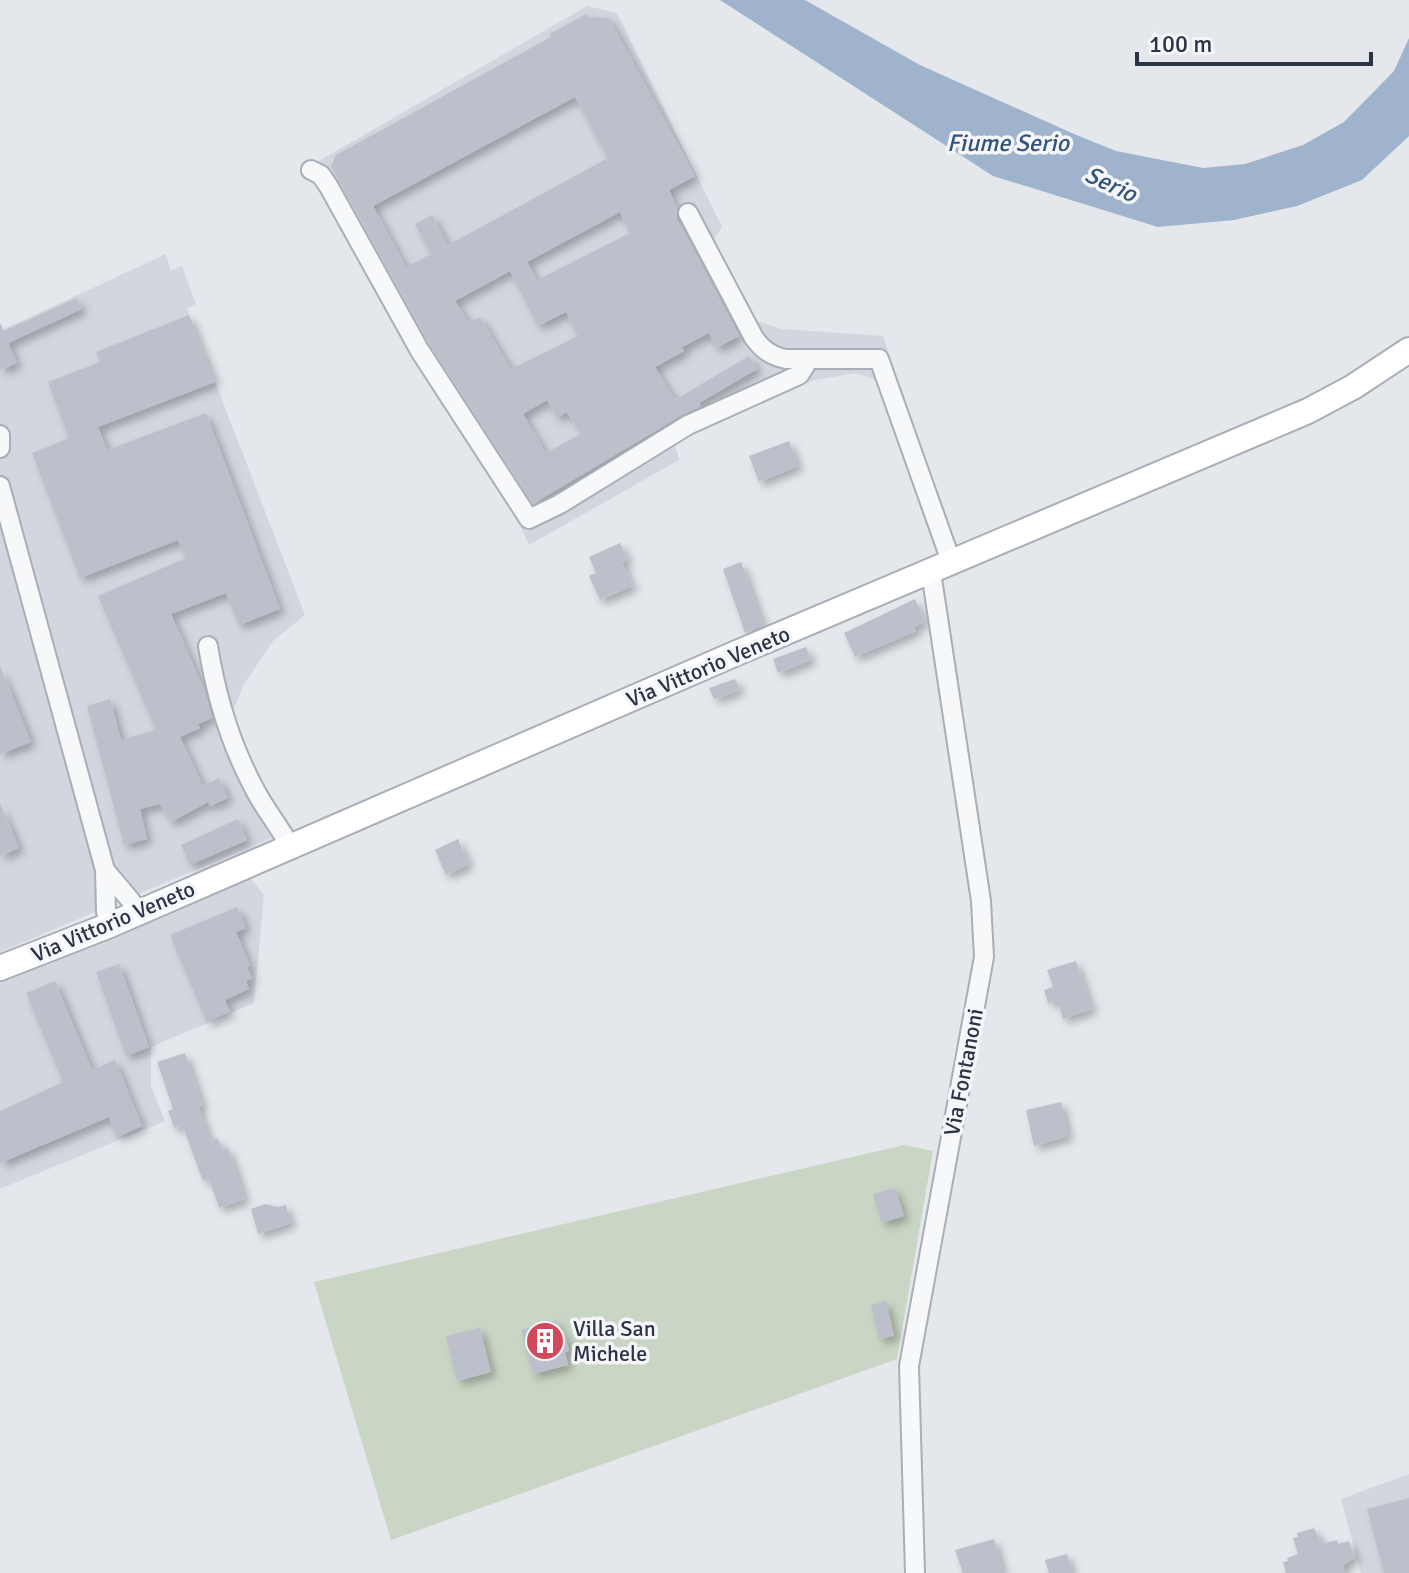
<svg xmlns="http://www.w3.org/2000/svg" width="1409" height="1573" font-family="Signika,sans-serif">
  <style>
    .built { fill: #d2d6de }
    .green { fill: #c9d6c5 }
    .water { fill: #9fb4cc }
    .building { fill: #bbc0ca; fill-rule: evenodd; filter: url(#shadow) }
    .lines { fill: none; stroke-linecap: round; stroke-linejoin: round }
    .street-casing { stroke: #a9aeb7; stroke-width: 22 }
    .secondary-casing { stroke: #a9aeb7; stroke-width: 28 }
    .street { stroke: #f7f8fa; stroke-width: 18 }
    .secondary { stroke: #fff; stroke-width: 24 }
    .labels { text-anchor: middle; stroke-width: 7; stroke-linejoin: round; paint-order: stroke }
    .street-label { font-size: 22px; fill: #2b3445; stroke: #f4f6f9 }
    .poi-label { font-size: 22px; fill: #2b3445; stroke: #f4f6f9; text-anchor: start }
    .water-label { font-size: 24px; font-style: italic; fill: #34527a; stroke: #f4f6f9 }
  </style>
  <defs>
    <filter id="shadow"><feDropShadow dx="5" dy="5" stdDeviation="4" flood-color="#0004"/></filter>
  </defs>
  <rect width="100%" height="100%" fill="#e4e7ec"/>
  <!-- built -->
  <path class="built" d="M 587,6 L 617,13 L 722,227 L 712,242 L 756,321 L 782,329 L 883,336 L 894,371 L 879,381 L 856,373 L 814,380 L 674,441 L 679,460 L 529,545 L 501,485 L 312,165 Z
    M 166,254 L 171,271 L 182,266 L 196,304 L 187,309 L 305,615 L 273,641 L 244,684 L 223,736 L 272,838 L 0,952 L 0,331 Z
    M 248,875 L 264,895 L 254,1003 L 151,1047 L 151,1086 L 165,1121 L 0,1189 L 0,980 Z
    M 1409,1474 L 1409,1573 L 1361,1573 L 1341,1499 Z"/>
  <!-- green -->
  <path class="green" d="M 904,1145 L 933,1151 L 897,1359 L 391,1540 L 314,1282 Z"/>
  <!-- water -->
  <path class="water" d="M 720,0 L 805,0 L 920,65 L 1074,134 L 1116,151 L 1203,168 L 1245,164 L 1303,145 L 1344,122 L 1394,71 L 1409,38 L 1409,136 L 1362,180 L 1297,206 L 1234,220 L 1158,227 L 993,176 Z"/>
  <!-- building -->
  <path class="building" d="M 586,14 L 588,17 L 609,18 L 695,176 L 669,190 L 677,208 L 677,219 L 739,336 L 716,348 L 709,333 L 682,347 L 684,351 L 655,367 L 675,400 L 749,356 L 757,369 L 699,403 L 701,406 L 682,415 L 533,504 L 430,345 L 331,166 L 336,155 L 551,37 L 550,34 ZM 575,97 L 608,158 L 448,245 L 432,215 L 415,224 L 431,254 L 406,267 L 373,206 ZM 620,212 L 630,233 L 537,280 L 527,262 ZM 510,271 L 538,326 L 566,312 L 578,336 L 511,369 L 480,317 L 469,323 L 455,301 ZM 547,400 L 557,418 L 566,412 L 582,433 L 546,453 L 523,414 Z
    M 76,298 L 82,309 L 8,343 L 17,363 L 0,370 L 0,323 L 4,331 Z
    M 189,315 L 215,382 L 98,427 L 107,450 L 206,413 L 280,609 L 239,625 L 226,593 L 171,614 L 206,694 L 212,718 L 198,724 L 200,728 L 180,737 L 203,786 L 219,778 L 228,798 L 210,806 L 208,802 L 171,822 L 160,804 L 140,809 L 147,839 L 124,845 L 87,706 L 110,699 L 121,740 L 156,730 L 98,596 L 186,558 L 178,540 L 80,578 L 32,453 L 69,438 L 48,382 L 100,362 L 96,352 Z
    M 789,441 L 798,466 L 759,482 L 749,456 Z
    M 620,543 L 628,560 L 622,563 L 633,586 L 600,600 L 589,576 L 596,573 L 589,557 Z
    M 741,562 L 763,625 L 745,633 L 723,569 Z
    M 915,599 L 925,622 L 914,627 L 916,631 L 855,657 L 844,633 Z
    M 806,647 L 811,660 L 778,673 L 773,659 Z
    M 0,666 L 31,742 L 0,754 Z
    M 735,679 L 740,690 L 714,699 L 709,688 Z
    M 0,803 L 19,848 L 0,856 Z
    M 238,819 L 247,840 L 190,865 L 181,845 Z
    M 458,839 L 469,864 L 446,875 L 435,850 Z
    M 237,907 L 246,928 L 236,932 L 250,966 L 247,967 L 252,978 L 246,981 L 249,989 L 225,1000 L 230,1012 L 207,1022 L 170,935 Z
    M 1076,961 L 1092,1009 L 1063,1019 L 1057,1000 L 1048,1003 L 1044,990 L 1053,987 L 1047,970 Z
    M 119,964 L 149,1047 L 126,1056 L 96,972 Z
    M 55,981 L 92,1070 L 115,1060 L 142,1126 L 117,1137 L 109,1117 L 0,1163 L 0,1111 L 63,1082 L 26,993 Z
    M 185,1053 L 202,1104 L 199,1108 L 210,1141 L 218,1138 L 222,1150 L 228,1148 L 245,1199 L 219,1208 L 209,1179 L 203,1181 L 182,1125 L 174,1128 L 168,1111 L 173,1109 L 157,1062 Z
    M 1061,1102 L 1068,1136 L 1034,1146 L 1026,1110 Z
    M 895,1188 L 904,1216 L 882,1223 L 873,1194 Z
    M 265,1204 L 278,1207 L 286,1205 L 291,1223 L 258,1234 L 251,1209 Z
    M 886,1301 L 894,1336 L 879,1339 L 871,1305 Z
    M 557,1320 L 560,1332 L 564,1331 L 569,1351 L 565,1352 L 568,1365 L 533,1374 L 521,1330 Z
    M 480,1328 L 491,1372 L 457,1381 L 446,1336 Z
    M 1409,1498 L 1409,1573 L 1384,1573 L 1367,1509 Z
    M 1314,1528 L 1322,1544 L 1337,1540 L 1338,1544 L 1349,1541 L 1355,1558 L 1343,1565 L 1345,1573 L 1286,1573 L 1283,1562 L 1288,1561 L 1287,1558 L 1298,1554 L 1293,1538 L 1298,1537 L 1297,1533 Z
    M 994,1539 L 1003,1573 L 963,1573 L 955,1550 Z
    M 1067,1554 L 1072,1573 L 1049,1573 L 1045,1560 Z"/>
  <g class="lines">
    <!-- street casing -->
    <g class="street-casing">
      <path id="street" d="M 311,170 L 321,175 L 329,187 L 420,351 L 529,519 L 560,504 L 688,425 L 799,375 L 805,366 L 806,359
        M 688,213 L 754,338 C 763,350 771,356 786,359 L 879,359 L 952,564
        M 0,435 L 0,448
        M 0,486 L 105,870 L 106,912 L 110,925
        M 208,646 C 216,696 230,743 254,788 C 264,808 279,826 290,846
        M 105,870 L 131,901 L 137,913
        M 915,1573 L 909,1366 L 984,957 L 981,901 L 931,572"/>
    </g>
    <!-- secondary casing -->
    <g class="secondary-casing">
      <path id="secondary" d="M 0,968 L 110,925 L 739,652 L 1308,411 L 1353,387 L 1409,350"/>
    </g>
    <!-- street -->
    <use href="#street" class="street"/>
    <!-- secondary -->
    <use href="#secondary" class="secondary"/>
  </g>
  <!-- icons -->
  <defs>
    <g id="building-disc" transform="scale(2)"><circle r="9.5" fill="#d1495b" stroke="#f4f6f9"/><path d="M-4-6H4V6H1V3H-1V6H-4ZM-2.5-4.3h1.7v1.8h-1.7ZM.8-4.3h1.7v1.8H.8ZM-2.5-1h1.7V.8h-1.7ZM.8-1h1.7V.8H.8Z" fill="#fff"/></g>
  </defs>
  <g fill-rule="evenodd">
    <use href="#building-disc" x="545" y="1341"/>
  </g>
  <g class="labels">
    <!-- street labels -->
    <g class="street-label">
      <text transform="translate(708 666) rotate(-23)" y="8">Via Vittorio Veneto</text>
      <text transform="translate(113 921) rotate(-23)" y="8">Via Vittorio Veneto</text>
      <text transform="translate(963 1072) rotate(-79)" y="8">Via Fontanoni</text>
    </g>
    <!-- poi labels -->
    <g class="poi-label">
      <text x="573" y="1336">Villa San<tspan x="573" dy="25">Michele</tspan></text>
    </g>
    <!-- water labels -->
    <g class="water-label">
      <text x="1008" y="151">Fiume Serio</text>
      <text transform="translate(1111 184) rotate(25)" y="8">Serio</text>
    </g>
  </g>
  <!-- scale -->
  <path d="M1137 52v12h234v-12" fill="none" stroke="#2b3445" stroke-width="4"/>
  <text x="1149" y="52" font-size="24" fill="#2b3445" stroke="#f4f6f9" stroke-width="6" paint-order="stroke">100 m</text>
</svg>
